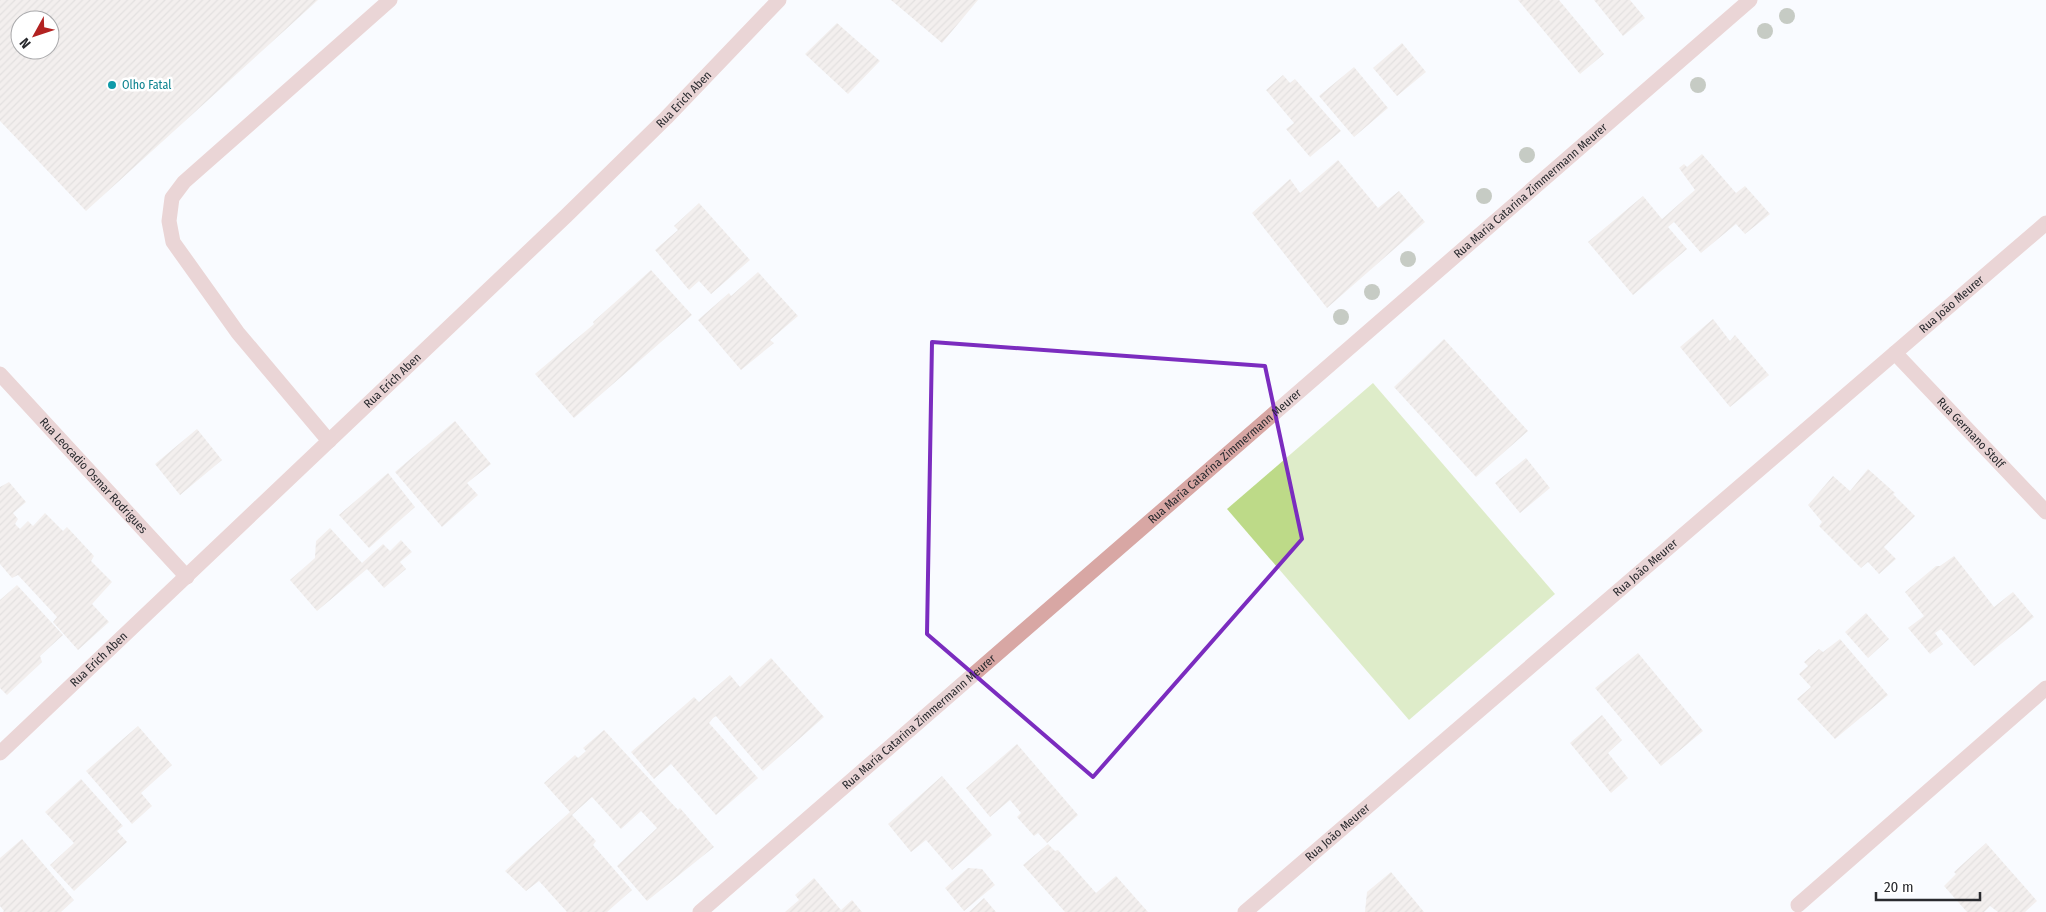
<svg xmlns="http://www.w3.org/2000/svg" width="2046" height="912" font-family="'Fira Sans Condensed',sans-serif">
  <style>
    .pitch { fill: #bdda88 }
    .building { fill: url(#building-hatch); fill-rule: evenodd }
    .lines { fill: none; stroke-linecap: round; stroke-linejoin: round }
    .service { stroke: #d8a7a4; stroke-width: 15 }
    .minor { stroke: #d8a7a4; stroke-width: 15 }
    .tree { fill: #88907c }
    .marked { fill: none; stroke: #7b2cbf; stroke-width: 4; stroke-linejoin: round }
    .culture-dot { fill: #0f9aa8; stroke: #fff; stroke-width: 2 }
    .labels { text-anchor: middle; stroke-width: 5; stroke-linejoin: round; paint-order: stroke }
    .culture-label { font-size: 12px; fill: #0d838f; stroke: #fff; text-anchor: start }
    .street-label { font-size: 12px; fill: #2a2b2f; stroke: #fff }
  </style>
  <defs>
    <pattern id="building-hatch" width="6" height="6" patternUnits="userSpaceOnUse" patternTransform="scale(1.25)"><rect width="6" height="6" fill="#eae0d9"/><path d="M-1 1l2-2M0 6l6-6M5 7l2-2" fill="none" stroke="#c9c0bb"/></pattern>
  </defs>
  <rect width="100%" height="100%" fill="#f9fbff"/>
  <!-- pitch -->
  <path class="pitch" d="M 1373,383 L 1555,594 L 1409,720 L 1227,509 Z"/>
  <!-- building -->
  <path class="building" d="M 0,0 L 318,0 L 86,211 L 0,121 ZM 20,20 L 50,20 L 50,50 L 20,50 Z
    M 891,0 L 978,0 L 942,43 Z
    M 1518,0 L 1559,0 L 1604,54 L 1580,74 Z
    M 1594,0 L 1630,0 L 1645,18 L 1623,36 Z
    M 837,23 L 880,61 L 848,94 L 805,54 Z
    M 1402,43 L 1426,72 L 1397,96 L 1373,68 Z
    M 1354,67 L 1388,108 L 1354,137 L 1319,96 Z
    M 1283,75 L 1290,83 L 1295,79 L 1341,131 L 1310,157 L 1286,129 L 1294,123 L 1266,90 Z
    M 1702,154 L 1736,193 L 1745,186 L 1770,214 L 1745,234 L 1736,224 L 1701,253 L 1674,222 L 1668,227 L 1687,249 L 1633,295 L 1588,242 L 1643,196 L 1662,219 L 1695,190 L 1679,168 L 1684,164 L 1687,167 Z
    M 1338,160 L 1378,208 L 1399,191 L 1425,222 L 1327,308 L 1252,213 L 1290,179 L 1300,193 Z
    M 699,203 L 750,260 L 711,294 L 699,281 L 689,290 L 655,250 L 678,230 L 674,226 Z
    M 651,270 L 692,315 L 574,418 L 535,374 L 594,324 L 593,322 Z
    M 758,272 L 798,316 L 770,340 L 774,343 L 741,370 L 698,320 L 729,293 L 731,296 Z
    M 1713,319 L 1730,341 L 1735,335 L 1769,375 L 1730,407 L 1680,347 Z
    M 1444,339 L 1528,431 L 1476,477 L 1394,387 Z
    M 455,421 L 491,464 L 467,483 L 478,495 L 442,527 L 395,472 Z
    M 197,429 L 222,460 L 180,495 L 155,464 Z
    M 1526,458 L 1550,488 L 1520,513 L 1495,483 Z
    M 1868,469 L 1895,493 L 1893,494 L 1915,516 L 1884,547 L 1896,559 L 1879,574 L 1868,562 L 1861,568 L 1819,526 L 1822,522 L 1808,505 L 1833,476 L 1850,491 Z
    M 388,473 L 415,507 L 369,548 L 339,515 Z
    M 9,482 L 26,502 L 13,513 L 18,519 L 15,524 L 20,529 L 28,521 L 33,526 L 45,513 L 63,531 L 67,527 L 94,556 L 91,561 L 112,582 L 92,604 L 109,622 L 78,650 L 53,622 L 57,617 L 18,575 L 12,578 L 0,564 L 0,487 Z
    M 330,528 L 362,563 L 383,544 L 390,551 L 401,540 L 412,552 L 400,562 L 406,569 L 384,588 L 367,569 L 317,611 L 290,580 L 315,558 L 316,541 Z
    M 1954,556 L 1994,607 L 2013,592 L 2034,617 L 1974,666 L 1941,629 L 1935,633 L 1943,644 L 1930,654 L 1908,628 L 1924,616 L 1905,592 L 1936,566 L 1940,566 Z
    M 17,585 L 63,635 L 40,656 L 42,662 L 7,695 L 0,688 L 0,600 Z
    M 1866,613 L 1889,639 L 1868,658 L 1845,632 Z
    M 1840,639 L 1888,695 L 1835,739 L 1797,699 L 1811,687 L 1799,674 L 1808,666 L 1804,662 L 1819,649 L 1823,652 Z
    M 1638,653 L 1703,731 L 1661,766 L 1595,688 Z
    M 771,658 L 824,717 L 763,771 L 716,716 L 713,718 L 709,723 L 758,778 L 716,815 L 671,764 L 654,779 L 631,752 L 694,697 L 699,702 L 730,675 L 740,687 Z
    M 1602,715 L 1622,740 L 1608,753 L 1628,778 L 1611,793 L 1570,743 Z
    M 138,726 L 172,765 L 141,793 L 152,806 L 132,824 L 86,771 Z
    M 604,730 L 678,810 L 680,808 L 714,847 L 647,901 L 617,866 L 657,828 L 641,811 L 621,829 L 592,797 L 572,815 L 596,841 L 593,845 L 632,890 L 607,912 L 567,912 L 539,881 L 526,891 L 505,871 L 570,812 L 544,783 L 575,755 L 578,758 L 586,751 L 583,748 Z
    M 1017,744 L 1078,815 L 1047,843 L 1038,833 L 1034,836 L 1017,817 L 1021,813 L 1010,800 L 990,817 L 966,788 Z
    M 942,776 L 992,835 L 952,870 L 926,840 L 911,852 L 888,824 Z
    M 81,779 L 123,826 L 117,831 L 127,842 L 74,891 L 50,865 L 74,843 L 45,812 Z
    M 22,839 L 74,900 L 61,912 L 3,912 L 4,911 L 0,906 L 0,858 Z
    M 1986,843 L 2037,901 L 2025,912 L 1998,912 L 1990,906 L 1984,912 L 1967,912 L 1944,886 L 1956,874 L 1954,872 Z
    M 1048,844 L 1055,851 L 1058,850 L 1096,893 L 1116,876 L 1148,912 L 1065,912 L 1023,865 Z
    M 968,868 L 982,869 L 995,885 L 964,911 L 945,888 Z
    M 1391,872 L 1424,912 L 1365,912 L 1367,892 Z
    M 814,878 L 841,910 L 852,900 L 862,912 L 785,912 L 799,900 L 795,895 Z
    M 984,898 L 996,912 L 969,912 Z"/>
  <g class="lines">
    <!-- service -->
    <path class="service" d="M 329,441 L 238,333 L 173,242 L 169,221 L 172,198 L 184,182 L 390,0
      M 1798,905 L 2046,688"/>
    <!-- minor -->
    <g class="minor">
      <path id="s1" d="M 1895,353 L 2046,512"/>
      <path id="s2" d="M 0,374 L 187,577"/>
      <path id="s3" d="M 0,753 L 566,216 L 666,118 L 779,0"/>
      <path id="s4" d="M 700,912 L 1750,0"/>
      <path id="s5" d="M 1245,912 L 2046,223"/>
    </g>
  </g>
  <!-- trees -->
  <g class="tree">
    <circle cx="1787" cy="16" r="8"/>
    <circle cx="1765" cy="31" r="8"/>
    <circle cx="1698" cy="85" r="8"/>
    <circle cx="1527" cy="155" r="8"/>
    <circle cx="1484" cy="196" r="8"/>
    <circle cx="1408" cy="259" r="8"/>
    <circle cx="1372" cy="292" r="8"/>
    <circle cx="1341" cy="317" r="8"/>
  </g>
  <!-- marked area -->
  <path d="M0 0H2046V912H0ZM 932,342 L 1265,366 L 1302,539 L 1093,777 L 927,634 Z" fill="#f9fbff" fill-opacity=".55" fill-rule="evenodd"/>
  <path class="marked" d="M 932,342 L 1265,366 L 1302,539 L 1093,777 L 927,634 Z"/>
  <!-- markers -->
  <circle class="culture-dot" cx="112" cy="85" r="5"/>
  <g class="labels">
    <!-- culture labels -->
    <g class="culture-label">
      <text x="122" y="89">Olho Fatal</text>
    </g>
    <!-- street labels -->
    <g class="street-label">
      <text dy="4" stroke="none"><textPath href="#s3" startOffset="946">Rua Erich Aben</textPath></text>
      <text dy="4" stroke="none"><textPath href="#s4" startOffset="1100">Rua Maria Catarina Zimmermann Meurer</textPath></text>
      <text dy="4" stroke="none"><textPath href="#s5" startOffset="932">Rua João Meurer</textPath></text>
      <text dy="4" stroke="none"><textPath href="#s3" startOffset="541">Rua Erich Aben</textPath></text>
      <text dy="4" stroke="none"><textPath href="#s1" startOffset="110">Rua Germano Stolf</textPath></text>
      <text dy="4" stroke="none"><textPath href="#s4" startOffset="695">Rua Maria Catarina Zimmermann Meurer</textPath></text>
      <text dy="4" stroke="none"><textPath href="#s2" startOffset="138">Rua Leocadio Osmar Rodrigues</textPath></text>
      <text dy="4" stroke="none"><textPath href="#s5" startOffset="528">Rua João Meurer</textPath></text>
      <text dy="4" stroke="none"><textPath href="#s3" startOffset="136">Rua Erich Aben</textPath></text>
      <text dy="4" stroke="none"><textPath href="#s4" startOffset="290">Rua Maria Catarina Zimmermann Meurer</textPath></text>
      <text dy="4" stroke="none"><textPath href="#s5" startOffset="122">Rua João Meurer</textPath></text>
    </g>
  </g>
  <!-- north arrow -->
  <g transform="translate(35 35) rotate(230)"><circle r="24" fill="#ffffff" stroke="#aaaaac"/>
  <path d="M0-4L9 19L0 12L-9 19Z" fill="#b22221"/>
  <text y="-8" font-size="14" font-weight="bold" text-anchor="middle" fill="#2a2b2f">N</text>
  </g>
  <!-- scale -->
  <path d="M1876 892v8h104v-8" fill="none" stroke="#2a2b2f" stroke-width="2.5"/>
  <text x="1884" y="892" font-size="15" fill="#2a2b2f" stroke="#ffffff" stroke-width="4" paint-order="stroke">20 m</text>
</svg>
